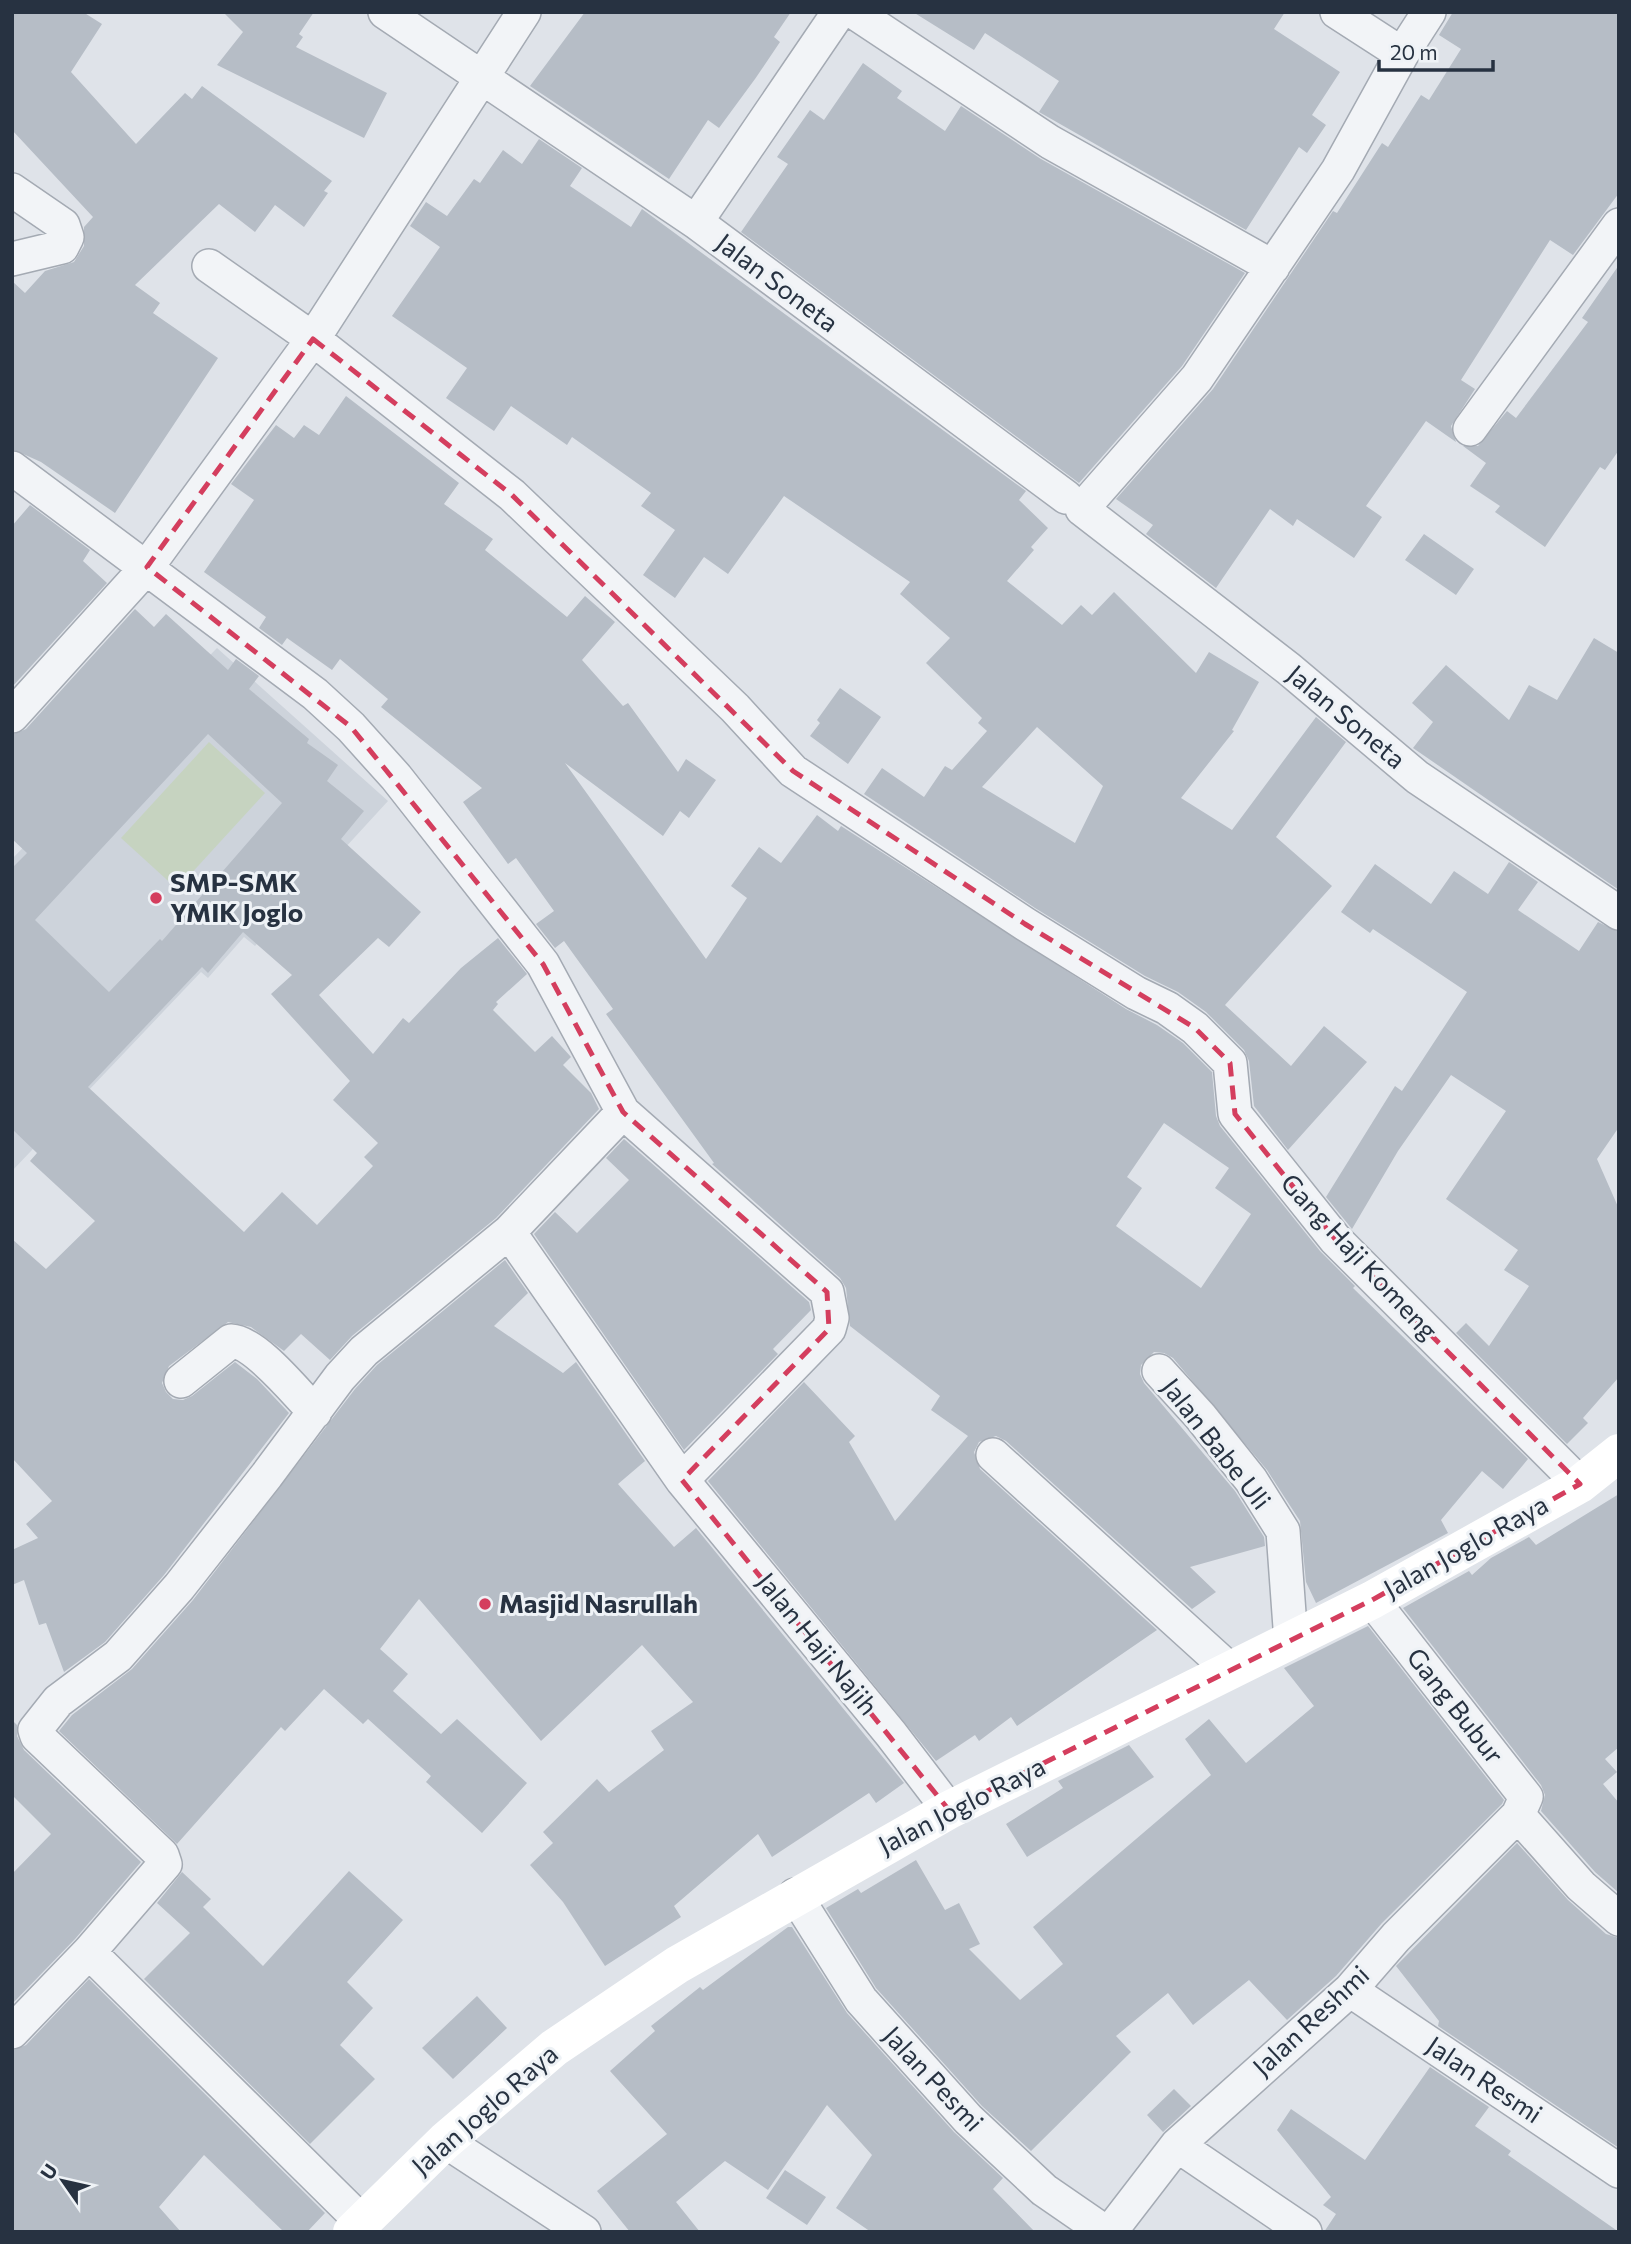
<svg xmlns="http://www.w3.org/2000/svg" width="1631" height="2244" font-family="Commissioner,sans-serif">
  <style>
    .built { fill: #cdd3db }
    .green { fill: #c6d3c0 }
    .building { fill: #b6bdc6; fill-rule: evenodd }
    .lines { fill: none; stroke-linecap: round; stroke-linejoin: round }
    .minor-casing { stroke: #a4aab3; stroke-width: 36 }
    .minor { stroke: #f2f4f7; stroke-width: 33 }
    .secondary { stroke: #fff; stroke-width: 38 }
    .marked { fill: none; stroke: #d43e5e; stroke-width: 5; stroke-dasharray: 14 9; stroke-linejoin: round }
    .poi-dot { fill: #d43e5e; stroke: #eef2f6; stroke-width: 2.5 }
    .labels { text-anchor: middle; stroke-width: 6; stroke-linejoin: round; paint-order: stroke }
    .street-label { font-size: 26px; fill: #273241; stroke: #eef2f6 }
    .poi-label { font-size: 26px; font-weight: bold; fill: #273241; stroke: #eef2f6; text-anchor: start }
  </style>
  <rect width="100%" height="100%" fill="#dfe3e9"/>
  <!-- built -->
  <path class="built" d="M 217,648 L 388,801 L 255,946 L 244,937 L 208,978 L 201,972 L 12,1171 L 12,859 Z"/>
  <!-- green -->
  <path class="green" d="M 209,742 L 265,793 L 177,889 L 121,838 Z"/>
  <!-- building -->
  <path class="building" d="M 12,12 L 83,12 L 102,24 L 71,72 L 136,144 L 185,93 L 192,99 L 202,86 L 332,181 L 324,191 L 328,193 L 304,227 L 275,205 L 255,232 L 219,204 L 135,285 L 160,303 L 153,313 L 218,358 L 115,513 L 41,462 L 12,449 L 12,281 L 25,293 L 45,271 L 74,262 L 84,246 L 84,227 L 93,217 L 12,130 Z
    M 223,12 L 314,12 L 299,34 L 303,37 L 296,47 L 387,93 L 364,138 L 217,65 L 243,32 Z
    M 585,12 L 791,12 L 774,37 L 780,42 L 755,79 L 719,128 L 708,120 L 669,179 L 530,86 Z
    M 913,12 L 1285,12 L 1274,29 L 1340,72 L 1312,115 L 1326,125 L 1307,153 L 1299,147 L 1246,230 L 1039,112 L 1059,81 L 985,33 L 974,50 Z
    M 1453,12 L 1619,12 L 1619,193 L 1573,255 L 1550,240 L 1461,380 L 1475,389 L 1451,426 L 1456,442 L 1426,421 L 1366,506 L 1382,517 L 1354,558 L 1297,519 L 1293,526 L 1270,509 L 1216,588 L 1146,534 L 1153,525 L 1116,499 L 1213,389 L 1333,211 L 1337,213 L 1382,143 L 1388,147 L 1421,95 L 1429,100 L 1461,49 L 1439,35 Z
    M 863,63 L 902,91 L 897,98 L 945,131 L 961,106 L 1041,159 L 1245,273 L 1182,366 L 1079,483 L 741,232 L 788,164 L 777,157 L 810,110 L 824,120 Z
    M 539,139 L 582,168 L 570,186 L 631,227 L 642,209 L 1026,491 L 1019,500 L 1048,528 L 1031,547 L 1034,550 L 1007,581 L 1062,625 L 1081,605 L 1092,615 L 1114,592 L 1196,673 L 1209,652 L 1259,682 L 1232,730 L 1234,731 L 1181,798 L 1232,830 L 1316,717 L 1346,742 L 1276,837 L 1332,886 L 1225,1005 L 1291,1066 L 1324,1026 L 1367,1062 L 1288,1150 L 1254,1106 L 1249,1061 L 1244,1050 L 1206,1012 L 1178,992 L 1145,976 L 1035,908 L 864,794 L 882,768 L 924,797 L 945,766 L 952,770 L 987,731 L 978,723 L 982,718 L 926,663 L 950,638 L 900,594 L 910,582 L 784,496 L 728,574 L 704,557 L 675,598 L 643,575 L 675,530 L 641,506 L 651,493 L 572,437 L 567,445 L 511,406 L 494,431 L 446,398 L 467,368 L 392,316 L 440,247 L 410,226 L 426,202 L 447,216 L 474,179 L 480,183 L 503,150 L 522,164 ZM 1037,727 L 1103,786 L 1075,843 L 982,787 Z
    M 1619,265 L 1619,450 L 1605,470 L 1600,467 L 1545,547 L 1495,512 L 1500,506 L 1470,486 L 1486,463 L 1463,446 L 1478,446 L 1507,411 L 1516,418 L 1588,322 L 1582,318 Z
    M 346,396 L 459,483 L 444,504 L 493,539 L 485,550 L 567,617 L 585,596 L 615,622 L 582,660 L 623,706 L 628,703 L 678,772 L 686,759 L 716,780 L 689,818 L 680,811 L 663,836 L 565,763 L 706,959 L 747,898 L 731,886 L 759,847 L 781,863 L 817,815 L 838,831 L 841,826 L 1126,1009 L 1157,1025 L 1183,1043 L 1212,1072 L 1216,1116 L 1220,1126 L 1320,1251 L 1355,1286 L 1353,1288 L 1528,1459 L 1503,1489 L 1482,1471 L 1441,1520 L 1448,1533 L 1316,1603 L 1306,1582 L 1300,1521 L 1267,1470 L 1173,1358 L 1164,1353 L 1154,1352 L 1141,1365 L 1140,1374 L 1144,1383 L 1235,1491 L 1264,1537 L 1265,1546 L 1190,1567 L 1216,1592 L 1192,1609 L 1006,1441 L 996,1436 L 979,1442 L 974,1452 L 980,1469 L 1157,1630 L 1017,1726 L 1011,1717 L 979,1741 L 975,1735 L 936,1761 L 708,1481 L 804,1382 L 855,1436 L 849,1442 L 895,1521 L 968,1436 L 931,1410 L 940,1396 L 850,1326 L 846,1288 L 840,1278 L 712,1164 L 714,1163 L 606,1014 L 613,1009 L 564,941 L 555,948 L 536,924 L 554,911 L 516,858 L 508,864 L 463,802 L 482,788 L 381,707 L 388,699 L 340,659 L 332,670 L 287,638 L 282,645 L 259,628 L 266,617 L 204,572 L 254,500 L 231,484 L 276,425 L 294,438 L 304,425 L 319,435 ZM 1164,1123 L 1229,1168 L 1215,1188 L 1251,1214 L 1201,1288 L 1116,1226 L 1142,1188 L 1127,1177 Z
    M 30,505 L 90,550 L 83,561 L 107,583 L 12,687 L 12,526 Z
    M 1424,534 L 1474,569 L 1456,595 L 1405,560 Z
    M 135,609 L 154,627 L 166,614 L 228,670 L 236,659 L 259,676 L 249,689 L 309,739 L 307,743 L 338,765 L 327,781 L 364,811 L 341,839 L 421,912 L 389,947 L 378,938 L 319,995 L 373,1054 L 403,1018 L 409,1023 L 461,968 L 498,938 L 527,974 L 496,1002 L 498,1004 L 493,1010 L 535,1052 L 552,1036 L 571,1057 L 563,1065 L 591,1093 L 599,1109 L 496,1218 L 352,1336 L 330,1360 L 301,1334 L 284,1351 L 251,1327 L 228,1322 L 169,1366 L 162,1383 L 166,1392 L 173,1399 L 183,1400 L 192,1396 L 235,1362 L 257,1379 L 289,1413 L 164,1575 L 105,1642 L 64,1672 L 46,1623 L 39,1625 L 24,1580 L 12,1585 L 12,1550 L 38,1538 L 26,1524 L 52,1501 L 12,1458 L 12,1239 L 46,1269 L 95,1221 L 30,1161 L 37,1153 L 12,1129 L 12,868 L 27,853 L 12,839 L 12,735 L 26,729 ZM 208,734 L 282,803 L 162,941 L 160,939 L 109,992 L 35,920 ZM 243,932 L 292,975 L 271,994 L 350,1081 L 333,1100 L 378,1143 L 364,1157 L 373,1166 L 317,1225 L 282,1192 L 244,1232 L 88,1087 L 202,967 L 208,973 Z
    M 1594,638 L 1619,653 L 1619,890 L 1413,748 L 1433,722 L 1412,703 L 1446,665 L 1509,720 L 1529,685 L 1557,700 Z
    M 840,688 L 881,717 L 848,764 L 810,736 L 820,723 L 817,720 Z
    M 1509,862 L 1538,882 L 1518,910 L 1579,951 L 1598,922 L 1619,932 L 1619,1127 L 1597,1159 L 1619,1209 L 1619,1377 L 1583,1418 L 1588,1423 L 1567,1444 L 1456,1333 L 1466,1323 L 1489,1346 L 1529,1286 L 1504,1270 L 1518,1250 L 1446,1199 L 1506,1111 L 1451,1075 L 1398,1151 L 1352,1229 L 1326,1197 L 1395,1086 L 1402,1091 L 1467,992 L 1373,929 L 1370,933 L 1341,912 L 1375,864 L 1431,904 L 1454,871 L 1488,894 Z
    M 624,1139 L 809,1302 L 811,1310 L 773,1349 L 778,1354 L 684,1450 L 534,1234 L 555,1212 L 577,1233 L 629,1180 L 606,1158 Z
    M 505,1260 L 528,1293 L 494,1326 L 563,1373 L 576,1362 L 645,1461 L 618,1484 L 674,1547 L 696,1528 L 904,1783 L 876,1803 L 869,1793 L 772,1857 L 758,1834 L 674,1906 L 681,1917 L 605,1966 L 563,1902 L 530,1865 L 553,1843 L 543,1832 L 597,1779 L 609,1792 L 664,1750 L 651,1731 L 693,1702 L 642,1645 L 541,1741 L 419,1599 L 380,1649 L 408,1674 L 393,1691 L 441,1734 L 457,1719 L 527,1783 L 482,1833 L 426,1782 L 431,1776 L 368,1719 L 363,1724 L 324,1689 L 285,1731 L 281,1727 L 177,1844 L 59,1731 L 72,1715 L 132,1669 L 193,1600 L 355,1389 L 377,1365 Z
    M 1619,1494 L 1619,1747 L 1605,1759 L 1617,1772 L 1603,1784 L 1619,1803 L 1619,1893 L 1595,1872 L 1541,1811 L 1545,1795 L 1541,1785 L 1403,1608 L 1469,1571 L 1472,1575 L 1491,1558 L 1529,1537 L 1536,1545 Z
    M 1368,1626 L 1504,1800 L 1502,1804 L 1382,1923 L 1336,1976 L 1287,2020 L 1249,1980 L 1193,2025 L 1168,1993 L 1116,2036 L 1131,2052 L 1031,2151 L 982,2106 L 876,1988 L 826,1908 L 858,1889 L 861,1893 L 916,1860 L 945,1910 L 959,1903 L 980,1944 L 969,1949 L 1020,2000 L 1063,1964 L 1033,1927 L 1211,1775 L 1185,1739 L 1209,1719 L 1246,1763 L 1314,1706 L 1284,1668 Z
    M 12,1720 L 17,1725 L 17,1736 L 24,1750 L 141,1862 L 75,1939 L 12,2004 L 12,1874 L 51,1834 L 12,1795 Z
    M 1129,1745 L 1154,1777 L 1027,1857 L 1006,1824 L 1063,1788 L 1058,1781 Z
    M 1517,1843 L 1568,1900 L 1606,1934 L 1619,1938 L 1619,2148 L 1438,2026 L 1439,2021 L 1396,1966 Z
    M 349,1871 L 403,1920 L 347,1982 L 373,2008 L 340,2045 L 375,2079 L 310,2144 L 144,1979 L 190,1933 L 157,1903 L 182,1872 L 211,1899 L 203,1907 L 263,1966 Z
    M 788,1927 L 792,1927 L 847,2013 L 954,2132 L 1003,2178 L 993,2189 L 1035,2232 L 871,2232 L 836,2208 L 872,2155 L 827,2105 L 768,2190 L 725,2161 L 676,2202 L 700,2232 L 630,2232 L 597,2191 L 667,2134 L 610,2071 L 655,2031 L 651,2026 L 700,1987 L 703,1990 Z
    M 89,1979 L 325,2213 L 307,2232 L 284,2232 L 204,2155 L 159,2207 L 181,2232 L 12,2232 L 12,2051 L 26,2045 Z
    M 477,1996 L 507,2028 L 453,2079 L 422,2048 Z
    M 1430,2067 L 1489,2107 L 1475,2126 L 1511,2151 L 1508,2155 L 1619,2232 L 1324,2232 L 1336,2214 L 1323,2205 L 1331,2197 L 1277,2130 L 1291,2109 L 1365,2160 Z
    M 1174,2089 L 1191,2106 L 1163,2132 L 1147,2115 Z
    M 785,2170 L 826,2197 L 807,2225 L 766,2198 Z"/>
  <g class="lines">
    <!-- minor casing -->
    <g class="minor-casing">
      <path id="minor" d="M 385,12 L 696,222 L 1066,497
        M 854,12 L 1050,142 L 1273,267
        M 1337,12 L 1402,54
        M 1429,12 L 1402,54 L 1338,170 L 1197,378 L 1082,509 L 1289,669 L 1417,777 L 1619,913
        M 12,190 L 63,225 L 67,237 L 62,247 L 12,259
        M 696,222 L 839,12
        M 209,266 L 313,339 L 512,495 L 735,708 L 793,771 L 1025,924 L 1136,993 L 1167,1008 L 1195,1028 L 1230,1063 L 1235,1114 L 1335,1239 L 1580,1484
        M 1470,429 L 1619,225
        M 12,468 L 315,694 L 351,727 L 396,777 L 543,964 L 623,1112 L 827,1292 L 832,1318 L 829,1329 L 682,1480
        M 12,716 L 147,567 L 313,339 L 524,12
        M 509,1232 L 682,1480 L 891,1734 L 949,1810
        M 1159,1371 L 1200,1416 L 1251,1480 L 1283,1531 L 1291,1641
        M 181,1381 L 231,1341 C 256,1342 296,1393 315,1412
        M 993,1455 L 1230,1670
        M 1518,1815 L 1581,1886 L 1619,1919
        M 795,1895 L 861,2000 L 968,2119 L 1044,2190 L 1105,2232
        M 89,1952 L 361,2221
        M 1350,1990 L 1619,2171
        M 12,2032 L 89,1952 L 165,1864 L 162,1855 L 37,1736 L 35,1730 L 58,1701 L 118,1656 L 179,1587 L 267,1475 L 340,1377 L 364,1351 L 509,1232 L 623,1112
        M 445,2141 L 584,2232
        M 1177,2145 L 1305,2232
        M 1110,2232 L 1177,2145 L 1350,1990 L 1396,1937 L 1518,1815 L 1526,1797 L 1372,1600"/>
    </g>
    <!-- minor -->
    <use href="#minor" class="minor"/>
    <!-- secondary -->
    <path class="secondary" d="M 352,2232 L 445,2141 L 554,2048 L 677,1965 L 949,1810 L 1372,1600 L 1580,1484 L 1619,1453"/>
  </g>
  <!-- marked area -->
  <path class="marked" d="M 313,339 L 512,495 L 793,771 L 1025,924 L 1195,1028 L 1230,1063 L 1235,1114 L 1335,1239 L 1580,1484 L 1372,1600 L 949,1810 L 682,1480 L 829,1329 L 827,1292 L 623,1112 L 543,964 L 351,727 L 147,567 Z"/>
  <!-- markers -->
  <g class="poi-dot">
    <circle cx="156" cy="898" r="7"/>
    <circle cx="485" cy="1604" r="7"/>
  </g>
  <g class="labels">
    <!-- street labels -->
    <g class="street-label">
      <text transform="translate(777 283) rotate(37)" y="9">Jalan Soneta</text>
      <text transform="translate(1346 717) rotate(40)" y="9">Jalan Soneta</text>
      <text transform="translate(1359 1257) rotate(47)" y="9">Gang Haji Komeng</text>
      <text transform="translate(1216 1444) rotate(52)" y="9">Jalan Babe Uli</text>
      <text transform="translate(1466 1547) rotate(-29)" y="9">Jalan Joglo Raya</text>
      <text transform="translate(817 1644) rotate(51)" y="9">Jalan Haji Najih</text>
      <text transform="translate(1455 1706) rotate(52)" y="9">Gang Bubur</text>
      <text transform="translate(962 1806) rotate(-27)" y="9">Jalan Joglo Raya</text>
      <text transform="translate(1311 2021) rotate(-43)" y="9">Jalan Reshmi</text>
      <text transform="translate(933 2079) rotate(47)" y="9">Jalan Pesmi</text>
      <text transform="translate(1484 2080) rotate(34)" y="9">Jalan Resmi</text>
      <text transform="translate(485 2110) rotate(-41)" y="9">Jalan Joglo Raya</text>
    </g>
    <!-- poi labels -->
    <g class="poi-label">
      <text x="170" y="892">SMP-SMK<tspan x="170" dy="30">YMIK Joglo</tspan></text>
      <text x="499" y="1613">Masjid Nasrullah</text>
    </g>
  </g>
  <!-- border -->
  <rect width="1631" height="2244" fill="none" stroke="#273241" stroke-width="28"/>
  <!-- north arrow -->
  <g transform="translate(63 2181) rotate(304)" stroke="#eef2f6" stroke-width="5" paint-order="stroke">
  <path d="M0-5L12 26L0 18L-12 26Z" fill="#273241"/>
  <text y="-10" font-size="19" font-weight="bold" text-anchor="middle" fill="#273241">U</text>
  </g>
  <!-- scale -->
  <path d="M1379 60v10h114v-10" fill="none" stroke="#273241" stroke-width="3.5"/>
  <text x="1390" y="60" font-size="21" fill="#273241" stroke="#eef2f6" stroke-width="5" paint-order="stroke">20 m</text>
</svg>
